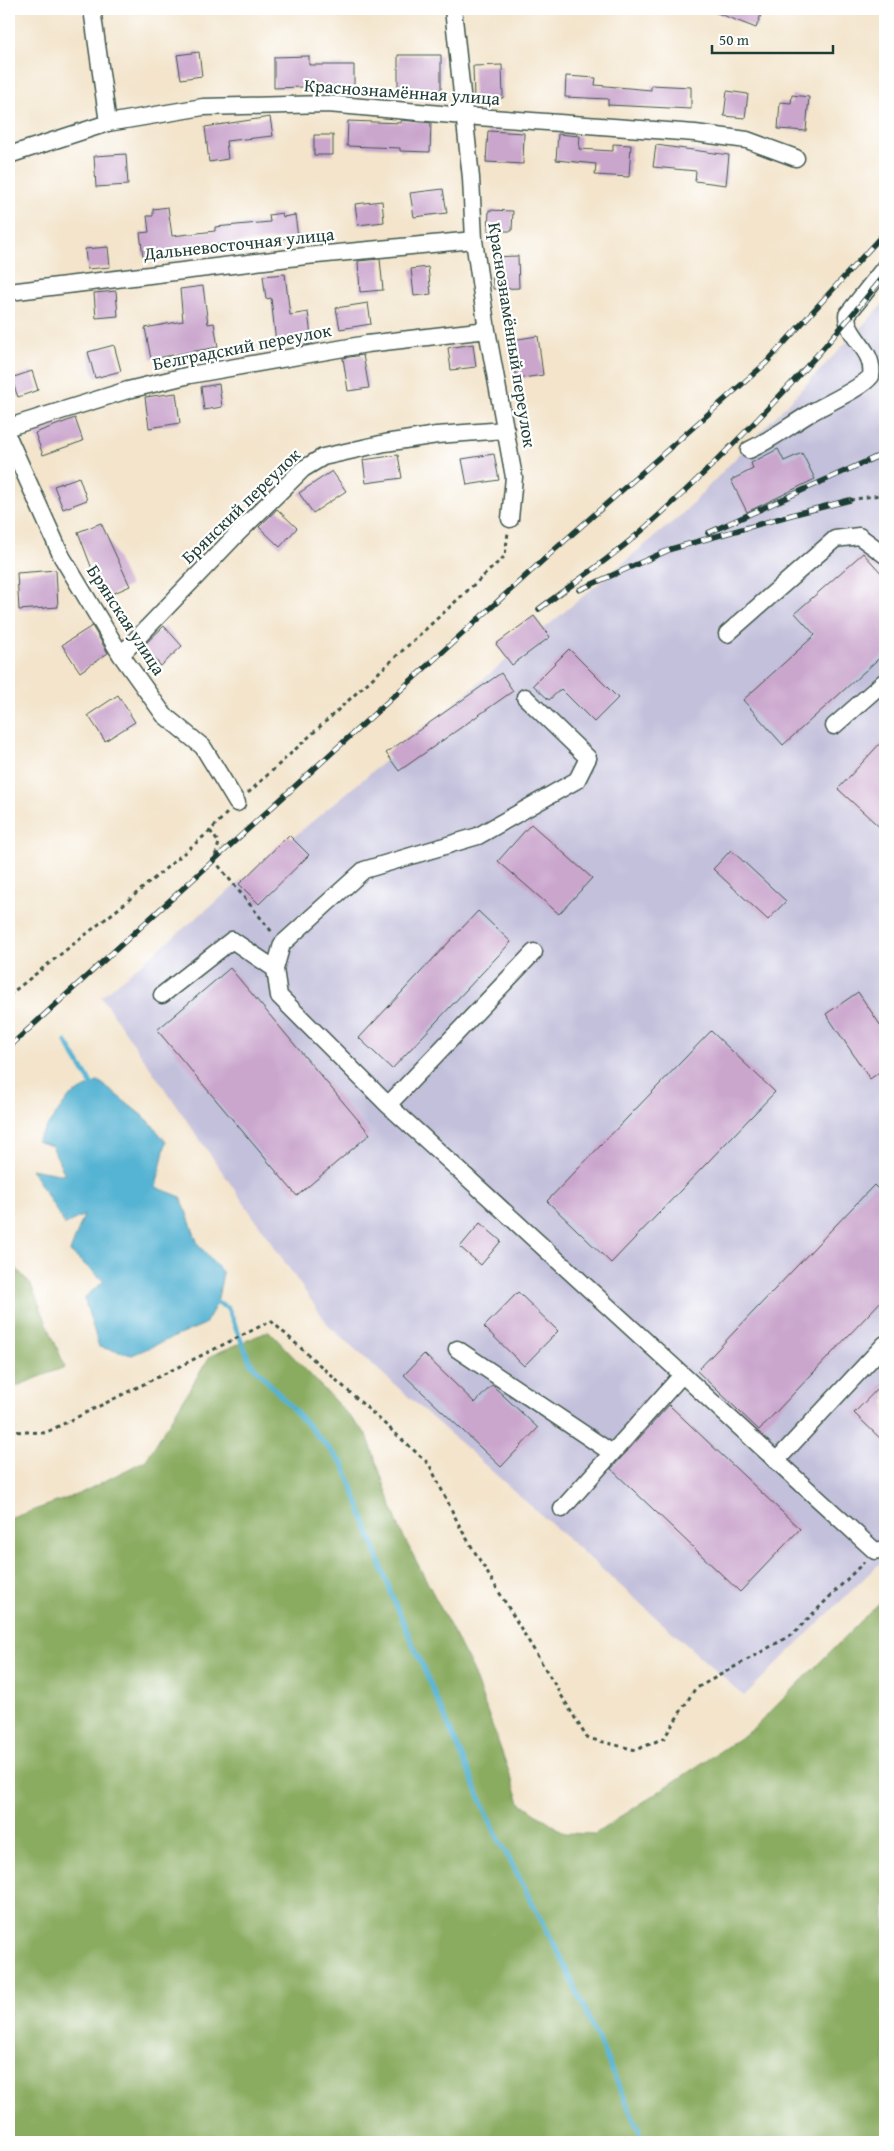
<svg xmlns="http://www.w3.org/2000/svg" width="894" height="2151" font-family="'Gentium Book Plus',serif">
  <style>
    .industrial { fill: #c3c0db }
    .forest { fill: #8aac61; stroke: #54744a }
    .water { fill: #55b3d3; stroke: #3a7884 }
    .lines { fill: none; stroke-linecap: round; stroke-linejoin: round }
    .stream { stroke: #55b3d3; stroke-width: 5 }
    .building { fill: #caa6cd }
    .minor-casing { stroke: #3f564b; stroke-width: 19 }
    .path { stroke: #3f564b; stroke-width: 3; stroke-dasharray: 4 4; stroke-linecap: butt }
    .minor { stroke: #fff; stroke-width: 16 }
    .rail-casing { stroke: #1f3d34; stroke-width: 5.5 }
    .rail { stroke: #fff; stroke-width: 4; stroke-dasharray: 11; stroke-linecap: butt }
    .labels { text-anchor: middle; stroke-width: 4.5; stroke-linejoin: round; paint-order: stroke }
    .street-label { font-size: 18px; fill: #1f3d34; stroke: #fff }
  </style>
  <rect width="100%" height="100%" fill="#fff"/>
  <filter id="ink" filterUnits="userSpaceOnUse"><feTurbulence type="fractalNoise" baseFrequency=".02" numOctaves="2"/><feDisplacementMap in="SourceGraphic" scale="10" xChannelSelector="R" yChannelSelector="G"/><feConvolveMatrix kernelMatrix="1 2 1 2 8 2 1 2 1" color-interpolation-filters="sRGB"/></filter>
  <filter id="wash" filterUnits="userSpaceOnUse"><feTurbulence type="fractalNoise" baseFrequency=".0096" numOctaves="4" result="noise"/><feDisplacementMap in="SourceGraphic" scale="20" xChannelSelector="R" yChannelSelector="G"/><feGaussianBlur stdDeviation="1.12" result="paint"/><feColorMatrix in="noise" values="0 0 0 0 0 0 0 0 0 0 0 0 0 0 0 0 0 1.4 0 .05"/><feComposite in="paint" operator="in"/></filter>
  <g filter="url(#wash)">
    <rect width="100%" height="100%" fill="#f3e4cb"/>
    <!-- industrial -->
    <path class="industrial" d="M 885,302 L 885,1558 L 744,1696 L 329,1326 L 101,997 L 682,514 Z"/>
    <!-- forest -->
    <path class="forest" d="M 9,1260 L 31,1285 L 65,1367 L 9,1389 Z
      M 269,1331 L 367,1435 L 400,1530 L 470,1664 L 520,1802 L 565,1833 L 595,1834 L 752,1730 L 885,1597 L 885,2142 L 9,2142 L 9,1519 L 79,1494 L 146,1460 L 210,1356 Z"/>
    <!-- water -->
    <path class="water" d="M 99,1081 L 149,1121 L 166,1142 L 156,1187 L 181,1197 L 198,1244 L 223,1273 L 217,1303 L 205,1324 L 132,1355 L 99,1347 L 84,1298 L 104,1281 L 70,1252 L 84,1215 L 65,1225 L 31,1169 L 65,1175 L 52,1146 L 36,1141 L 70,1096 Z"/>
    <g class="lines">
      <!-- stream -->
      <path class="stream" d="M 66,1042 L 92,1085
        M 217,1303 L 228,1308 L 250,1362 L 344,1465 L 394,1601 L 495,1832 L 561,1957 L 644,2142"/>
    </g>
    <g id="blocks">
      <!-- building -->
      <path class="building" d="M 707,9 L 763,9 L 756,28 Z
        M 199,52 L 202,76 L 181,79 L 177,55 Z
        M 398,55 L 441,55 L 441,90 L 398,90 Z
        M 309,56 L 309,65 L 354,65 L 354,89 L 330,88 L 330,86 L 274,88 L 274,57 Z
        M 502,65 L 503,98 L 474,99 L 473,66 Z
        M 566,76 L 596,78 L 595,85 L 651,90 L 651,85 L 691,87 L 691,109 L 608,105 L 608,99 L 565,97 Z
        M 727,91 L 748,94 L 745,118 L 724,116 Z
        M 792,95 L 809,97 L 806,131 L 778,129 L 780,102 L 791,103 Z
        M 270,117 L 273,136 L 226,141 L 228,159 L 209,162 L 205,127 Z
        M 401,120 L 431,123 L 430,152 L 400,151 L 400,148 L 347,146 L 348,121 L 401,123 Z
        M 488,131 L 524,133 L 523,164 L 486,162 Z
        M 558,134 L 580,136 L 579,149 L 613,151 L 613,144 L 631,145 L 629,177 L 595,175 L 596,164 L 556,160 Z
        M 314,135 L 333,135 L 333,155 L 314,155 Z
        M 656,145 L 729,155 L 726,185 L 695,181 L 696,171 L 653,167 Z
        M 126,154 L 128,185 L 96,187 L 94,156 Z
        M 443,189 L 447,213 L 414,217 L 410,193 Z
        M 382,201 L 384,222 L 358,225 L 355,204 Z
        M 168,207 L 172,236 L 215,231 L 215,227 L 270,222 L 269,215 L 282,213 L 283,217 L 295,215 L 298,237 L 208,246 L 209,249 L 143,256 L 140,233 L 149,232 L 147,216 L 153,216 L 153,209 Z
        M 489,210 L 513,211 L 512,231 L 488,231 Z
        M 108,247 L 110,267 L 87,269 L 85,249 Z
        M 518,256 L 519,288 L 493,289 L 492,257 Z
        M 380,259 L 383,290 L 360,292 L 358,261 Z
        M 428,267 L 431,294 L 414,296 L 411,269 Z
        M 285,274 L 290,315 L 308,312 L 312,344 L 298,346 L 297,341 L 276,343 L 271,298 L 266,299 L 263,276 Z
        M 203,286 L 208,324 L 214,323 L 218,347 L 151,359 L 145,328 L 183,321 L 180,289 Z
        M 116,291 L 118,316 L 96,318 L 94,293 Z
        M 368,303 L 371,324 L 340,329 L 336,308 Z
        M 538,336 L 543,375 L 516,379 L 511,340 Z
        M 473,344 L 476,367 L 451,370 L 448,348 Z
        M 114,345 L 121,371 L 95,378 L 88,352 Z
        M 363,355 L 369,388 L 348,391 L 343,358 Z
        M 32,371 L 38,390 L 18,397 L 11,378 Z
        M 219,384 L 222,407 L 204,410 L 201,387 Z
        M 176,393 L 180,423 L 149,428 L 145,397 Z
        M 75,418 L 83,441 L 43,455 L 35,433 Z
        M 778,449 L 784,461 L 802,453 L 815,479 L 747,512 L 731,480 L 753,469 L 751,463 Z
        M 494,454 L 499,480 L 467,485 L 462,459 Z
        M 398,455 L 402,478 L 366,483 L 363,460 Z
        M 332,471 L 346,491 L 313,513 L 299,493 Z
        M 79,477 L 87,500 L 63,509 L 54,486 Z
        M 277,509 L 297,528 L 280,547 L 259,527 Z
        M 101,523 L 130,586 L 103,598 L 78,532 Z
        M 863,553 L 885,577 L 885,653 L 783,745 L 743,700 L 815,635 L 795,613 Z
        M 56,570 L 58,607 L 19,610 L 17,573 Z
        M 534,616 L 550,637 L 512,665 L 496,644 Z
        M 92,626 L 108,653 L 80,672 L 62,645 Z
        M 164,626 L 182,646 L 161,666 L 143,646 Z
        M 569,649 L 618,698 L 594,722 L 561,689 L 549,700 L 533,685 Z
        M 501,673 L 513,691 L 399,771 L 386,753 Z
        M 118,695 L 135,722 L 105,741 L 88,715 Z
        M 885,738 L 885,832 L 838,789 Z
        M 531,824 L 592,878 L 559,914 L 498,861 Z
        M 289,835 L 309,855 L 259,904 L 239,884 Z
        M 731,850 L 786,901 L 768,920 L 713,869 Z
        M 478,911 L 511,942 L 392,1069 L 359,1038 Z
        M 230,968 L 370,1134 L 297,1196 L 157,1030 Z
        M 858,992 L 885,1032 L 885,1068 L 870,1079 L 826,1014 Z
        M 711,1031 L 775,1092 L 611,1263 L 547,1201 Z
        M 874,1185 L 885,1196 L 885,1297 L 759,1430 L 697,1371 Z
        M 480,1223 L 501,1241 L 481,1265 L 460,1247 Z
        M 518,1292 L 558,1331 L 524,1366 L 484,1327 Z
        M 424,1354 L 475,1403 L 492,1385 L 538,1428 L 501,1467 L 404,1375 Z
        M 885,1381 L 885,1443 L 854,1413 Z
        M 669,1405 L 800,1529 L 740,1592 L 611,1469 Z"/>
    </g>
  </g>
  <g filter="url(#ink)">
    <use href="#blocks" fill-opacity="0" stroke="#3f564b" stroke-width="1"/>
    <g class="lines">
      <!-- minor casing -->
      <g class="minor-casing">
        <path id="minor" d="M 92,9 L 108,123
          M 453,9 L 471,178 L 474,240 L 487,330 L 514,477 L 510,519
          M 9,155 L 108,123 L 203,107 L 328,104 L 464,116 L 695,133 L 747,140 L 796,158
          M 9,292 L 306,256 L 474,240
          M 9,427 L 128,390 L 190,375 L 367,344 L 487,330
          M 9,439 L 62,557 L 121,655 L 164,715 L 203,747 L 237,803
          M 749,450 C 771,440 789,426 809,414 C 825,404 861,389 871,376 C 875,349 847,339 847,315 L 885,267
          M 727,634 L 835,539 L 859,536 L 885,555
          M 121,655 L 239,532 L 303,469 L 323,457 L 385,443 L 437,435 L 506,430
          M 525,697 L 588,758 L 577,780 L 478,836 L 364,870 L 282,944 L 275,969 L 279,996 L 388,1105 L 875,1551 L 885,1549
          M 834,726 L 885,681
          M 162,995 L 232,940 L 275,969
          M 388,1105 L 534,952
          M 457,1349 L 612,1453
          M 776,1461 L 885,1344
          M 562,1509 L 682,1375"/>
      </g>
      <!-- path -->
      <path class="path" d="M 850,500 L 885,494
        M 248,793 L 505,556 L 508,532
        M 210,831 L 219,843 L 214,860 L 272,932
        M 9,995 L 118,909 L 210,831 L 227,813
        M 9,1431 L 45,1433 L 271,1321 L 429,1464 L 461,1529 L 587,1738 L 636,1750 L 664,1738 L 695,1689 L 793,1634 L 864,1562"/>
      <!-- minor -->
      <use href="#minor" class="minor"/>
      <!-- rail casing -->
      <g class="rail-casing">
        <path id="rail" d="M 708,533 L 885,453
          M 579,590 L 671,549 L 795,514 L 850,500
          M 539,609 C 575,582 614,556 647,526 C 733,449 813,364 885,275
          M 9,1047 L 552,552 L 766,363 L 885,232"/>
      </g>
      <!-- rail -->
      <use href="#rail" class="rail"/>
    </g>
  </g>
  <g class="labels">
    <!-- street labels -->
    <g class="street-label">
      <text transform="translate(402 92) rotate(4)" y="6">Краснознамённая улица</text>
      <text transform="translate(239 244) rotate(-6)" y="6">Дальневосточная улица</text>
      <text transform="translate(512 335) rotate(81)" y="6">Краснознамённый переулок</text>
      <text transform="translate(242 347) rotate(-11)" y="6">Белградский переулок</text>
      <text transform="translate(241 506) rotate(-44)" y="6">Брянский переулок</text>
      <text transform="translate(126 620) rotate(57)" y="6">Брянская улица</text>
    </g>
  </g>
  <!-- margin -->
  <rect width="894" height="2151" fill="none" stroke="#fff" stroke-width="30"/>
  <!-- scale -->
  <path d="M712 45v8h121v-8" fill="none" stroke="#1f3d34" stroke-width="2.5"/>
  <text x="719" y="45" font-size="15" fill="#1f3d34" stroke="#ffffff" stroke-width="4" paint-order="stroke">50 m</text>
</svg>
